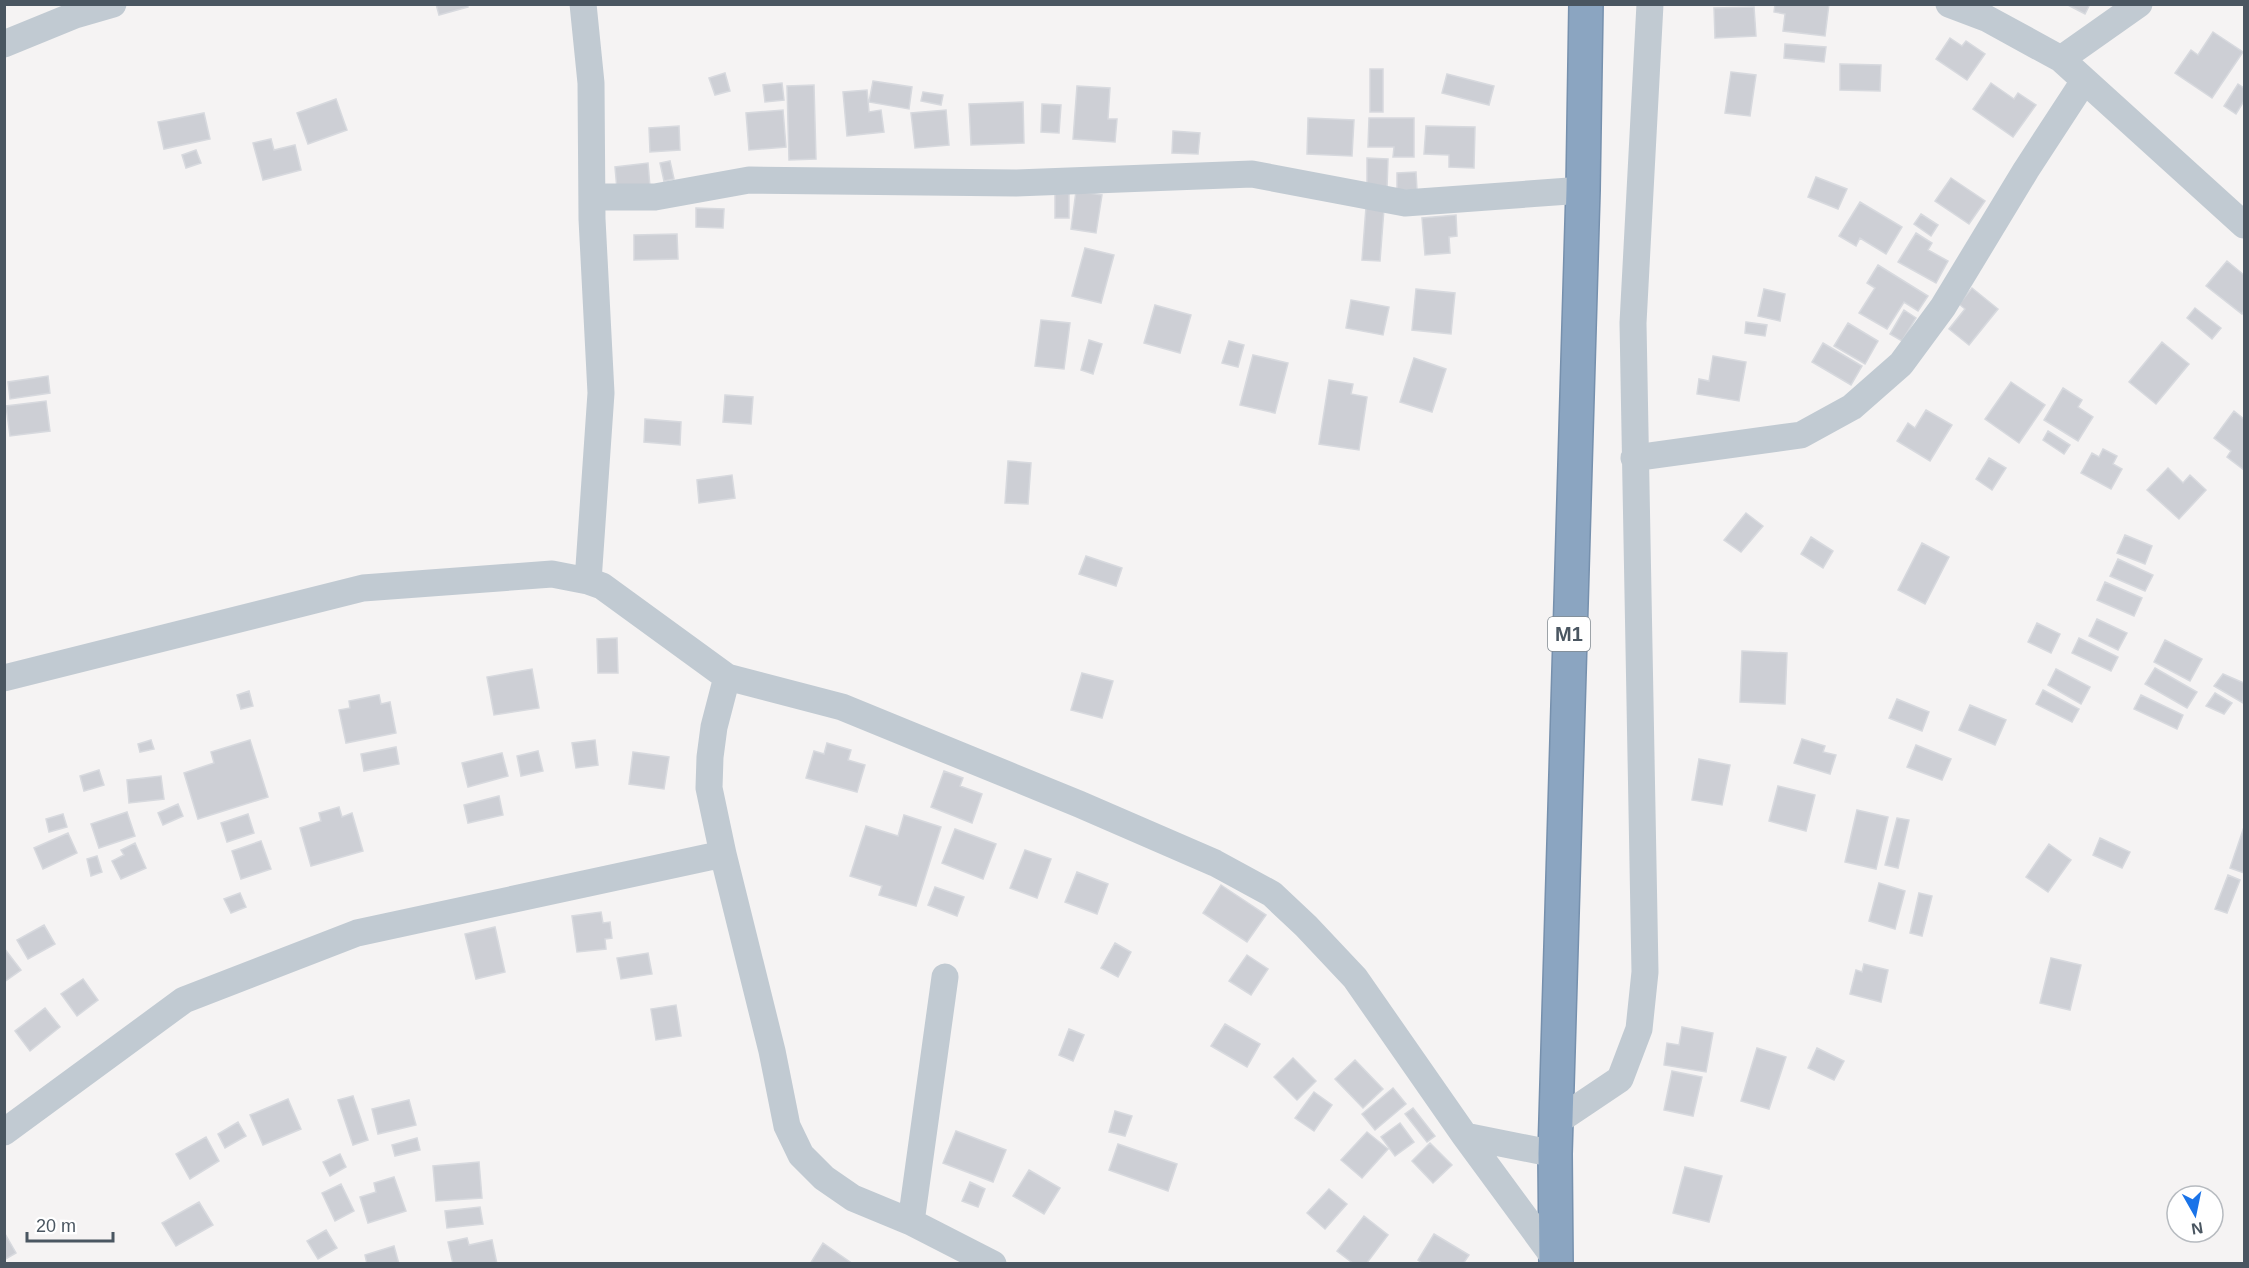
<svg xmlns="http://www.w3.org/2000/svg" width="2249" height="1268" font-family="Helvetica,sans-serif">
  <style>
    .building { fill: #cdcfd5; stroke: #d7d9de; stroke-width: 1.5 }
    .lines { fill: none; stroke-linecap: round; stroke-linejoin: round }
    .highway-casing { stroke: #7690ad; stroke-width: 36 }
    .street { stroke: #c1cad2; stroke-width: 27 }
    .highway { stroke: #8ba5c1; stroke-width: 33 }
    .labels { text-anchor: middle; stroke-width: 5; stroke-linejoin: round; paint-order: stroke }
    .shield { fill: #fff; stroke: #808990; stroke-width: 1.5 }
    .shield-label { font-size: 20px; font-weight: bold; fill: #4a5661 }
  </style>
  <rect width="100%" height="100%" fill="#f5f3f3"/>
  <!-- building -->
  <path class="building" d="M 436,4 L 467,4 L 468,7 L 439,15 Z
    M 1775,4 L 1829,4 L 1825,36 L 1783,31 L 1785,14 L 1774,12 Z
    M 2066,4 L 2090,4 L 2085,14 Z
    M 1754,7 L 1756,36 L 1715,38 L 1714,8 Z
    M 2213,32 L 2243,52 L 2212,98 L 2175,73 L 2191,50 L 2198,55 Z
    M 1950,38 L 1962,46 L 1966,41 L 1985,54 L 1967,80 L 1936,59 Z
    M 1785,44 L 1826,47 L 1824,62 L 1784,58 Z
    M 1840,64 L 1881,65 L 1880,91 L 1840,90 Z
    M 1370,69 L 1383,69 L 1383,112 L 1370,112 Z
    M 1731,72 L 1756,75 L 1750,116 L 1725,113 Z
    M 725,73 L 730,91 L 715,95 L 709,78 Z
    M 1447,74 L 1494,86 L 1489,105 L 1442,93 Z
    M 873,81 L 912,87 L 909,109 L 869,102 Z
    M 782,83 L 784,100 L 765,102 L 763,85 Z
    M 1991,83 L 2014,99 L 2018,93 L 2036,105 L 2013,137 L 1973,109 Z
    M 2238,84 L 2244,88 L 2244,101 L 2236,114 L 2224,106 Z
    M 814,85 L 816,159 L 789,160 L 787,86 Z
    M 1077,86 L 1110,88 L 1108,119 L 1117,119 L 1115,142 L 1073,139 Z
    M 867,90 L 869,112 L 881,110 L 884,132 L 847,136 L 843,92 Z
    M 923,92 L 943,95 L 941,105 L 921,101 Z
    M 336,99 L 347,130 L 308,144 L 297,113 Z
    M 1023,102 L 1024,143 L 971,145 L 969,104 Z
    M 1042,104 L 1061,105 L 1059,133 L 1041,132 Z
    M 783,110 L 786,147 L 749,150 L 746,113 Z
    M 946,110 L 949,145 L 915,148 L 911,113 Z
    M 204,113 L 210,139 L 164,149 L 158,122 Z
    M 1308,118 L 1354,120 L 1352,156 L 1307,154 Z
    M 1369,118 L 1414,118 L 1414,157 L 1393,157 L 1394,147 L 1368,147 Z
    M 679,126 L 680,150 L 650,152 L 649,128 Z
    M 1426,126 L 1475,127 L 1474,168 L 1449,167 L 1449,155 L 1424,154 Z
    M 1173,131 L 1200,133 L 1198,154 L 1172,153 Z
    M 271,139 L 274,150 L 295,145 L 301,170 L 263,180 L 253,143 Z
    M 196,150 L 201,163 L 186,168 L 182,155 Z
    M 1367,158 L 1388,159 L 1387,189 L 1367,188 Z
    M 670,161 L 674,179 L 664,181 L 660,163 Z
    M 648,163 L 650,187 L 617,190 L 615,167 Z
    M 1416,172 L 1417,190 L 1397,190 L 1397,173 Z
    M 1816,177 L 1847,189 L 1838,209 L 1808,197 Z
    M 1951,178 L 1985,201 L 1969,224 L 1935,201 Z
    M 1076,191 L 1102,195 L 1096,233 L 1071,229 Z
    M 1055,194 L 1069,194 L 1069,218 L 1055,218 Z
    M 1860,202 L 1902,227 L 1886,254 L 1860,238 L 1856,246 L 1839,236 Z
    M 1366,207 L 1384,209 L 1380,261 L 1362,260 Z
    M 696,208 L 724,209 L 723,228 L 696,227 Z
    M 1921,214 L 1938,225 L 1931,236 L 1914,224 Z
    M 1456,215 L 1457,236 L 1449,237 L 1450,253 L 1425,255 L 1422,218 Z
    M 1916,233 L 1932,243 L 1928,250 L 1948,261 L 1936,283 L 1898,262 Z
    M 677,234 L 678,259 L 634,260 L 634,235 Z
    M 1085,248 L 1114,255 L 1101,303 L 1072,296 Z
    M 2227,261 L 2244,275 L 2244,310 L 2242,314 L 2206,286 Z
    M 1878,265 L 1928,296 L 1918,311 L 1904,302 L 1887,329 L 1859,313 L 1875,288 L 1867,283 Z
    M 1972,288 L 1998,309 L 1969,345 L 1949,329 L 1965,309 L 1959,304 Z
    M 1416,289 L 1455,293 L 1451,334 L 1412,330 Z
    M 1764,289 L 1785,294 L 1780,321 L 1758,316 Z
    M 1351,300 L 1389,307 L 1383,335 L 1346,328 Z
    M 1155,305 L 1191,315 L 1180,353 L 1144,343 Z
    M 2195,308 L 2221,328 L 2212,339 L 2187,318 Z
    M 1904,310 L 1916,318 L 1902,341 L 1890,334 Z
    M 1041,320 L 1070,323 L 1064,369 L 1035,366 Z
    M 1746,322 L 1767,325 L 1765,336 L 1745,333 Z
    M 1848,323 L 1878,341 L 1865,364 L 1834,346 Z
    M 1089,340 L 1102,344 L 1093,374 L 1081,370 Z
    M 1229,341 L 1244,345 L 1238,367 L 1222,363 Z
    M 2162,342 L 2189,364 L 2156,404 L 2129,382 Z
    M 1823,343 L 1862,366 L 1851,385 L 1812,362 Z
    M 1253,355 L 1288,363 L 1275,413 L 1240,405 Z
    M 1713,356 L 1746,362 L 1739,401 L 1697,394 L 1699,379 L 1709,381 Z
    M 1414,358 L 1446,369 L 1432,412 L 1400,402 Z
    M 48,376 L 50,393 L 10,399 L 8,382 Z
    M 1329,380 L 1353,384 L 1351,394 L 1367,397 L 1359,450 L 1319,444 Z
    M 2011,382 L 2045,405 L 2019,443 L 1985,419 Z
    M 2063,388 L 2082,400 L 2078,407 L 2093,417 L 2078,441 L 2044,420 Z
    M 725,395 L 753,397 L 751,424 L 723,422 Z
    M 46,401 L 50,431 L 10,436 L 6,406 Z
    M 1926,410 L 1952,425 L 1930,461 L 1897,441 L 1908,423 L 1915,428 Z
    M 2234,411 L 2244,419 L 2244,470 L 2227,457 L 2231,451 L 2214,438 Z
    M 645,419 L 681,422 L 680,445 L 644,442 Z
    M 2048,431 L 2070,445 L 2064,454 L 2043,440 Z
    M 2103,449 L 2117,456 L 2113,464 L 2122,469 L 2111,489 L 2081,473 L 2092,453 L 2099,457 Z
    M 1989,458 L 2006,468 L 1992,490 L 1976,479 Z
    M 1008,461 L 1031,463 L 1028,504 L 1005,503 Z
    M 2168,468 L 2183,483 L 2190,475 L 2206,490 L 2179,519 L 2147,490 Z
    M 732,475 L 735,498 L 699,503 L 697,480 Z
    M 1746,513 L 1763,526 L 1741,552 L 1724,540 Z
    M 2125,535 L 2152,546 L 2145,564 L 2117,553 Z
    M 1811,537 L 1833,551 L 1823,568 L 1801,554 Z
    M 1922,543 L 1949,557 L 1925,604 L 1898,590 Z
    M 1086,556 L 1122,568 L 1116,586 L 1079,574 Z
    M 2118,559 L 2153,575 L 2145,591 L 2110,576 Z
    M 2105,582 L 2142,598 L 2134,616 L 2097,600 Z
    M 2097,619 L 2127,633 L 2118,650 L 2089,636 Z
    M 2037,623 L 2060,634 L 2051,653 L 2028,642 Z
    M 617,638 L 618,673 L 598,673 L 597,639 Z
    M 2079,638 L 2118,657 L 2111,671 L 2072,653 Z
    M 2165,640 L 2202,659 L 2190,681 L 2154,662 Z
    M 1742,651 L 1787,653 L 1785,704 L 1740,702 Z
    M 2155,668 L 2197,692 L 2187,708 L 2145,684 Z
    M 532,669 L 539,708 L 494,715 L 487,677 Z
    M 2056,669 L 2090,687 L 2081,704 L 2048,685 Z
    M 1082,673 L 1113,681 L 1102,718 L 1071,710 Z
    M 2223,674 L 2244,683 L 2243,703 L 2214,686 Z
    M 2043,690 L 2079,709 L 2072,722 L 2036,704 Z
    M 249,691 L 253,706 L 241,709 L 237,695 Z
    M 2215,693 L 2232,703 L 2224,714 L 2206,706 Z
    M 379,695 L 381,704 L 390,702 L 396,733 L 346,743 L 339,710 L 350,708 L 349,701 Z
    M 2141,695 L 2183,715 L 2177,729 L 2134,709 Z
    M 1897,699 L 1929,712 L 1922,731 L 1889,718 Z
    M 1970,705 L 2006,720 L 1995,745 L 1959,730 Z
    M 1802,739 L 1825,746 L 1823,752 L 1836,755 L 1830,774 L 1794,763 Z
    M 151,740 L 154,749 L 140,752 L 138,744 Z
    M 250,740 L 268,797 L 198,819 L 184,773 L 214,763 L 211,752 Z
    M 595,740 L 598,765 L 576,768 L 572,743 Z
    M 827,743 L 851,750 L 848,760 L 865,765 L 857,792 L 806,778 L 814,751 L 824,754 Z
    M 1916,745 L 1951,759 L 1942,780 L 1907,767 Z
    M 396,747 L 399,764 L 364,771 L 361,754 Z
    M 538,751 L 543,771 L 521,776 L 517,756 Z
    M 633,752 L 669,757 L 664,789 L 629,784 Z
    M 502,753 L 508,776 L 468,787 L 462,763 Z
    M 1699,759 L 1730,765 L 1722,805 L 1692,800 Z
    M 99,770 L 104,785 L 84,791 L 80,776 Z
    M 944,771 L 963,778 L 960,786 L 982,794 L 972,823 L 931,807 Z
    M 161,776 L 164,799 L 129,803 L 127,780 Z
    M 1778,786 L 1815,795 L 1806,831 L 1769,821 Z
    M 499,796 L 503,815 L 468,823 L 464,805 Z
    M 178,804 L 183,816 L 163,825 L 158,813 Z
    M 339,807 L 342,817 L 352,813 L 363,851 L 311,866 L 300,828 L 321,821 L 319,813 Z
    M 1857,810 L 1888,817 L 1876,869 L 1845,862 Z
    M 127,812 L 135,836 L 99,848 L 91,824 Z
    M 63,814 L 67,827 L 49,832 L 46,819 Z
    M 248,814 L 254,833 L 227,842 L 221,823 Z
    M 904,815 L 941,827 L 916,906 L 879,895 L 882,886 L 850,876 L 866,826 L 898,836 Z
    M 1897,818 L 1909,820 L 1898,868 L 1885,865 Z
    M 2244,827 L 2244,873 L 2230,868 Z
    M 955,829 L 996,844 L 983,879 L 942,863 Z
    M 68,833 L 77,853 L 43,869 L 34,848 Z
    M 2100,838 L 2130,852 L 2122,868 L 2093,855 Z
    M 261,841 L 271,869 L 241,879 L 232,851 Z
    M 135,843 L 146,868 L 121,879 L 112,861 L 124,855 L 121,850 Z
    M 2049,844 L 2071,860 L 2048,892 L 2026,877 Z
    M 1025,850 L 1051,859 L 1037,898 L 1010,888 Z
    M 97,856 L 102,872 L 91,876 L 87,859 Z
    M 1077,872 L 1108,884 L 1097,914 L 1065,902 Z
    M 2228,875 L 2240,880 L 2227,913 L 2215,909 Z
    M 1879,883 L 1905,891 L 1895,929 L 1869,921 Z
    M 1221,885 L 1266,915 L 1247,942 L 1203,913 Z
    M 935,887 L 964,897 L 957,916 L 928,905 Z
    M 240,893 L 246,907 L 231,913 L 224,899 Z
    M 1919,893 L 1932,896 L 1922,936 L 1910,933 Z
    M 601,912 L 603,923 L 610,922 L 612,938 L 605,939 L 606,949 L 577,952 L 572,916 Z
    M 44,925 L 55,944 L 28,959 L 17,940 Z
    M 495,927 L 505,972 L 476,979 L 465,934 Z
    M 1115,943 L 1131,952 L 1118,977 L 1101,968 Z
    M 4,948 L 21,970 L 4,982 Z
    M 648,953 L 652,974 L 621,979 L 617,958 Z
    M 1247,955 L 1268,969 L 1251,995 L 1229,981 Z
    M 2051,958 L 2081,965 L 2070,1010 L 2040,1003 Z
    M 1864,964 L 1888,970 L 1881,1002 L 1850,994 L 1856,970 L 1862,972 Z
    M 83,979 L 98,1000 L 77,1016 L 61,994 Z
    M 676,1005 L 681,1036 L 656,1040 L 651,1009 Z
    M 45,1008 L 60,1027 L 30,1051 L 15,1031 Z
    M 1225,1024 L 1260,1044 L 1247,1067 L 1211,1046 Z
    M 1682,1027 L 1713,1033 L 1706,1072 L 1664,1065 L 1667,1043 L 1679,1045 Z
    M 1069,1029 L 1084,1035 L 1073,1061 L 1059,1055 Z
    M 1757,1048 L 1786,1057 L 1769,1109 L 1741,1101 Z
    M 1817,1048 L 1844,1061 L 1834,1080 L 1808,1068 Z
    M 1293,1058 L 1316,1081 L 1297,1100 L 1274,1077 Z
    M 1355,1060 L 1383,1089 L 1363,1108 L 1335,1079 Z
    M 1672,1071 L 1702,1077 L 1693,1116 L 1664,1110 Z
    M 1393,1088 L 1406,1104 L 1375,1130 L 1362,1114 Z
    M 1314,1092 L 1332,1105 L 1314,1131 L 1295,1118 Z
    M 353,1096 L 368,1140 L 353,1145 L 338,1100 Z
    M 288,1099 L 301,1129 L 263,1145 L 250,1115 Z
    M 409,1100 L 416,1125 L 378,1134 L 372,1109 Z
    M 1413,1108 L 1435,1136 L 1427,1142 L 1405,1114 Z
    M 1115,1111 L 1132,1116 L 1125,1136 L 1109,1132 Z
    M 238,1122 L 246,1136 L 225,1148 L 218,1134 Z
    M 1400,1123 L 1414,1142 L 1395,1156 L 1381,1137 Z
    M 956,1131 L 1006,1150 L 993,1182 L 943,1163 Z
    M 1367,1132 L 1388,1149 L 1362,1178 L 1341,1160 Z
    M 206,1137 L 219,1161 L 190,1179 L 176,1154 Z
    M 417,1138 L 420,1150 L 395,1156 L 392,1145 Z
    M 1430,1143 L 1452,1165 L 1433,1183 L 1412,1161 Z
    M 1118,1144 L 1177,1164 L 1168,1191 L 1109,1170 Z
    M 340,1154 L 346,1167 L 330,1176 L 323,1162 Z
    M 479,1162 L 482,1198 L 436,1201 L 433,1166 Z
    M 1685,1167 L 1722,1176 L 1709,1222 L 1673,1213 Z
    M 1029,1170 L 1060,1188 L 1044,1214 L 1013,1196 Z
    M 394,1177 L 406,1211 L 368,1223 L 360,1197 L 376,1192 L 374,1183 Z
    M 970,1182 L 985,1189 L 978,1207 L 962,1201 Z
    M 341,1184 L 354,1211 L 335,1221 L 322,1193 Z
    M 1329,1189 L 1347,1204 L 1325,1229 L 1307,1213 Z
    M 199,1202 L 213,1225 L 176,1246 L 162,1223 Z
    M 480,1207 L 483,1224 L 447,1228 L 445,1211 Z
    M 1364,1216 L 1388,1235 L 1366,1264 L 1354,1264 L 1337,1251 Z
    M 326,1230 L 337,1248 L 318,1259 L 307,1241 Z
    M 4,1232 L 16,1253 L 4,1260 Z
    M 1434,1234 L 1469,1255 L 1463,1264 L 1423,1264 L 1418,1260 Z
    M 467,1238 L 469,1245 L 492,1240 L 497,1264 L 453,1264 L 448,1242 Z
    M 823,1243 L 853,1264 L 810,1264 Z
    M 394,1246 L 399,1264 L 367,1264 L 365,1255 Z"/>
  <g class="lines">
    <!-- highway casing -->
    <g class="highway-casing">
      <path id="highway" d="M 1556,1264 L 1555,1154 L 1583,190 L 1586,4"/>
    </g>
    <!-- street -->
    <path class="street" d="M 583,4 L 591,83 L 592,219 L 601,393 L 588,581
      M 1949,4 L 1986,18 L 2061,59 L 2244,225
      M 4,44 L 75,15 L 113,4
      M 2061,59 L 2139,4
      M 592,197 L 655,197 L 749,180 L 1016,183 L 1252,174 L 1405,203 L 1583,190
      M 1634,458 L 1801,435 L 1852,407 L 1901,364 L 1943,307 L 2026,170 L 2084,81
      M 727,677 L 714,727 L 710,757 L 709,788 L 723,854 L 772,1051 L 787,1126 L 801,1155 L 824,1178 L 853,1198 L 911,1222 L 993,1264
      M 4,678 L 363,588 L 552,574 L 588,581 L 602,586 L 727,677 L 842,707 L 1079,804 L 1215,863 L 1272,894 L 1306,926 L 1355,978 L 1465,1136 L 1555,1154
      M 1556,1122 L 1620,1079 L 1639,1029 L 1645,972 L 1633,323 L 1650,4
      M 4,1132 L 184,1000 L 357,933 L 723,854
      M 1465,1136 L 1559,1264
      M 911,1222 L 945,977"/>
    <!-- highway -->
    <use href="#highway" class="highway"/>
  </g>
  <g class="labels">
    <!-- shield labels -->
    <rect class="shield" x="1548" y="617" width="42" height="34" rx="4.5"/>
    <g class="shield-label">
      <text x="1569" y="641">M1</text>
    </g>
  </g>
  <!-- border -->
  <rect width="2249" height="1268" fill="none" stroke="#4a5661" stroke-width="12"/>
  <!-- north arrow -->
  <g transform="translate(2195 1214) rotate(171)"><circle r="28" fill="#ffffff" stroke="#b7bbc0" stroke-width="1.5"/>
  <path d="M0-4.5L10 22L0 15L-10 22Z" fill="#1a73e8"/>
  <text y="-9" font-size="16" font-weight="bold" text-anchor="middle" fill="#4a5661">N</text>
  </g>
  <!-- scale -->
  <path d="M27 1232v9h86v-9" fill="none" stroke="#4a5661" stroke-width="3"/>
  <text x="36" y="1232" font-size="18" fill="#4a5661" stroke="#ffffff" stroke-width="4.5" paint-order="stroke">20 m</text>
</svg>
